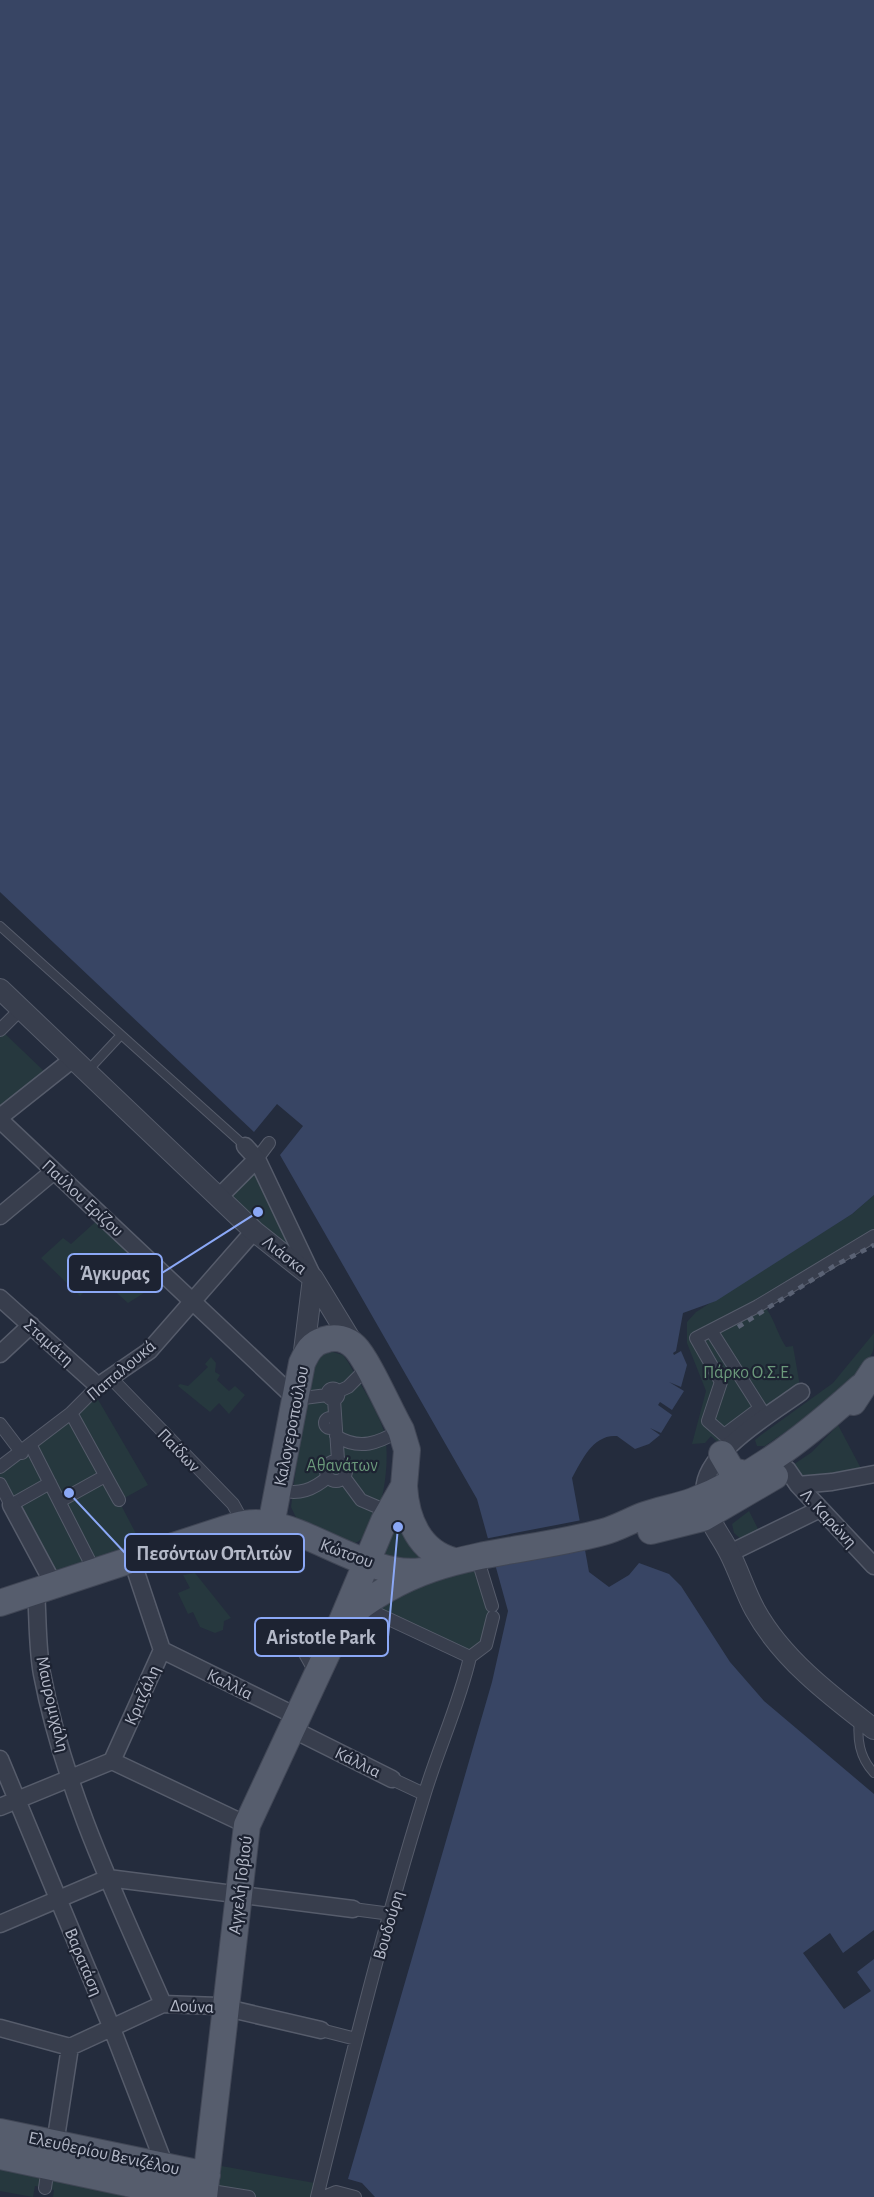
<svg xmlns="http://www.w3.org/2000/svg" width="874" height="2197" font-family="'Alegreya Sans',sans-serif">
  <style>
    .green { fill: #26383e }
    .water { fill: #384564 }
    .pier { fill: #242c3d }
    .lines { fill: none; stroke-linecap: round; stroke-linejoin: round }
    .service-casing { stroke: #565c6b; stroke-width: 10 }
    .pedestrian-casing { stroke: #565c6b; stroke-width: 14 }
    .minor-casing { stroke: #565c6b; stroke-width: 19 }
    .tertiary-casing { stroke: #565c6b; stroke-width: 22 }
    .primary-casing { stroke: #414756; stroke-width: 28 }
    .service { stroke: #383e4d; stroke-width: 8 }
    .pedestrian { stroke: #383e4d; stroke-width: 12 }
    .minor { stroke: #383e4d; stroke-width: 16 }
    .tertiary { stroke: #383e4d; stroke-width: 20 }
    .primary { stroke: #565d6d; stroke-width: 26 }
    .rail { stroke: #5a6274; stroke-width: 4.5; stroke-dasharray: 6 6; stroke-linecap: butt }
    .labels { text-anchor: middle; stroke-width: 4.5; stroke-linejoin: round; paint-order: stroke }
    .street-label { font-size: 18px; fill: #b4b9c8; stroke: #1d2332 }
    .park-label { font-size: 18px; fill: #6b997b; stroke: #1d2332 }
    .leader { fill: none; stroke: #8ba8f6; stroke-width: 2 }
    .callout-dot { fill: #8ba8f6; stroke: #1d2332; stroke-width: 2 }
    .callout { fill: #1d2332; stroke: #8ba8f6; stroke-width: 2 }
    .callout-label { font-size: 20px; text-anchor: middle; font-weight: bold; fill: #b4b9c8 }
  </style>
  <rect width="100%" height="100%" fill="#242c3d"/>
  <!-- green -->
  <path class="green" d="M 0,1029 L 46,1073 L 0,1109 Z
    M 257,1159 L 296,1242 L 279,1251 L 219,1197 Z
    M 874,1195 L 874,1234 L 761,1302 C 774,1316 776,1332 786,1347 L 793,1346 L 801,1392 L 726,1450 L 711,1436 L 705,1443 L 692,1444 L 706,1391 L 687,1343 L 687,1322 L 696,1312 L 852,1214 Z
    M 102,1216 L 168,1278 L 128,1303 L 99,1277 L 80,1296 L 41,1258 L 63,1238 L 71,1244 Z
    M 874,1333 C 874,1338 874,1347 873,1351 C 859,1384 794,1426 765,1446 L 757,1446 L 755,1440 L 761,1435 L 833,1383 Z
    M 326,1350 L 343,1355 L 348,1362 C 360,1384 376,1407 384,1431 C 392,1457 383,1548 344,1545 C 331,1544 314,1533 301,1528 L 291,1507 L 309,1367 Z
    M 211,1357 L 216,1363 L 215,1372 L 220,1375 L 217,1380 L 229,1391 L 235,1386 L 245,1395 L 229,1414 L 219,1403 L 210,1412 L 178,1386 L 180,1384 L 188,1386 L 208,1367 L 205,1364 Z
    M 93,1391 L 148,1485 L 119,1501 L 147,1555 L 54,1585 L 0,1484 L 0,1467 Z
    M 838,1425 L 865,1476 L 798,1485 L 787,1469 L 812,1452 Z
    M 749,1511 L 760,1533 L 743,1541 L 734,1533 L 732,1524 Z
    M 389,1512 L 420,1539 L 477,1557 L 492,1606 L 486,1645 L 470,1657 L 360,1606 Z
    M 195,1573 L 231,1618 L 224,1621 L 223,1630 L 215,1633 L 200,1627 L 193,1612 L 188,1614 L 178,1593 L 190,1588 L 183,1575 Z
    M 0,2132 L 126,2183 L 123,2197 L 53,2197 L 54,2190 L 35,2186 L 33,2197 L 0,2191 Z
    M 216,2165 L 320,2184 L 317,2197 L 214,2197 Z"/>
  <!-- water -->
  <path class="water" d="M 0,0 L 874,0 L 874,1195 L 852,1214 L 716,1301 L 683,1313 L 676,1351 L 673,1353 L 674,1355 L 681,1351 L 687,1365 L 681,1387 L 669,1382 L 684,1391 L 672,1410 L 660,1402 L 658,1405 L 672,1415 L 661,1433 L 650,1428 L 660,1435 L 649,1444 L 635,1449 L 617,1436 C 593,1434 582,1460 572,1478 L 589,1572 L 609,1587 L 629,1575 L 639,1563 L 669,1574 L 681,1586 L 730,1662 L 764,1701 L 874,1794 L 874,1930 L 843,1953 L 830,1933 L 803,1953 L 844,2009 L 871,1991 L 857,1972 L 874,1959 L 874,2197 L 375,2197 L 362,2183 L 348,2179 L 492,1682 L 508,1611 L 477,1499 L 280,1155 L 303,1126 L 277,1104 L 254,1132 L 0,892 Z"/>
  <!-- pier -->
  <path class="pier" d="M 582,1520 L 587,1545 L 486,1551 L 484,1539 Z"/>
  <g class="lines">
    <!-- service casing -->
    <g class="service-casing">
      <path id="service" d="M 0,926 L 245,1146
        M 94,1064 L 121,1035
        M 313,1672 L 304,1656 L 316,1627
        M 859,1718 C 857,1739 859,1757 874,1773"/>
    </g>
    <!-- pedestrian casing -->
    <g class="pedestrian-casing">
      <path id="pedestrian" d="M 0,1030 L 21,1009
        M 257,1159 L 269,1143
        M 712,1332 L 764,1414
        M 111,1378 L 233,1504 L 244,1524
        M327.5 1394a5.5 5.5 0 1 1 11 0a5.5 5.5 0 1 1-11 0Z
        M 337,1392 L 348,1387 L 367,1368
        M 296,1399 L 327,1395
        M 334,1399 L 338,1460
        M 760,1408 L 724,1435 L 708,1421 L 721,1382 L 696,1338 L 758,1306 L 874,1236
        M 71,1413 L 119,1500
        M325 1423a5 5 0 1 1 10 0a5 5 0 1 1-10 0Z
        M 0,1424 L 22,1453
        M 336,1436 C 360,1451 378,1443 401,1430
        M 31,1446 L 95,1572
        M326 1471a10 10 0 1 1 20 0a10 10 0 1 1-20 0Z
        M 0,1467 L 71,1413 L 98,1386
        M 344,1477 L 361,1500 L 389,1512
        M 0,1484 L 11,1505 L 50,1483
        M 280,1490 C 299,1495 313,1490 328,1477
        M 60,1501 L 105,1476
        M 477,1557 L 492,1606
        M 470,1657 L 486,1645 L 493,1617
        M 392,1779 L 424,1794
        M 353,1909 L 391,1914
        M 321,2030 L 356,2039
        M 45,2188 L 48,2167
        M 205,2190 L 249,2197
        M 317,2197 C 350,2063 383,1928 424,1796 C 438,1749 459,1705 470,1657 L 361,1606
        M 324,2197 L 336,2192 L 355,2197"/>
    </g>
    <!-- minor casing -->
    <g class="minor-casing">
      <path id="minor" d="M 0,1117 L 73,1059
        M 0,1120 L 296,1399
        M 245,1146 L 257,1159 L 313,1277
        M 219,1197 L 257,1159
        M 0,1216 L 54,1171
        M 0,1298 L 98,1386 L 149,1351 L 254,1231
        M 0,1354 L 31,1325
        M 787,1469 L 798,1485 L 874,1566
        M 798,1485 L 832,1482 L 874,1474
        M 705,1495 C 697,1456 774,1412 801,1392
        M 11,1505 L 54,1585
        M 730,1553 L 820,1509
        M 36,1591 C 38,1618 37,1647 42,1674 C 64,1789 116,1897 163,2004
        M 162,1650 L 298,1717
        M 292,1729 L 392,1779
        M 0,1759 L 111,2026 L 165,2166
        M 112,1761 L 162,1650 L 132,1560
        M 0,1807 L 112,1761 L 247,1825
        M 0,1924 L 108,1878 L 353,1909
        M 0,2028 L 70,2047 L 163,2004 L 218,2006 L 321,2030
        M 55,2144 L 70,2047"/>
    </g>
    <!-- tertiary casing -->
    <g class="tertiary-casing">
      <path id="tertiary" d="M 0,989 L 254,1231 L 313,1278 L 355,1347
        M 303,1359 L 313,1278
        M 706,1503 C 709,1524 720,1534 729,1552 C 739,1571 745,1592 755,1610 C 782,1659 831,1696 874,1729"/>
    </g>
    <!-- primary casing -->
    <g class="primary-casing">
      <path id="primary" d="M 853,1402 L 874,1370
        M 722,1454 L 732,1471 L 745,1474
        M 404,1486 C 406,1519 419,1552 454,1561
        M 651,1531 L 703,1518 L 775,1476
        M 0,1603 L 225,1529 C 238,1525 252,1521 266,1524 C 313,1530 371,1578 421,1571
        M 345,1619 C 427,1548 506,1558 603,1532 C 618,1528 631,1520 645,1515 C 661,1509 677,1507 693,1501 C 757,1476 811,1432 861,1387
        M 0,2132 L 207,2175
        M 0,2156 L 193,2197
        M 204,2197 L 247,1825 L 342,1621 L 384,1521 L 404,1486 L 407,1450 L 401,1430 C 390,1411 368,1360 355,1347 C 347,1339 335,1336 324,1340 C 312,1343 307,1352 302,1363 L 271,1525"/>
    </g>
    <!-- service -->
    <use href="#service" class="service"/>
    <!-- pedestrian -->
    <use href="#pedestrian" class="pedestrian"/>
    <!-- minor -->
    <use href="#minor" class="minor"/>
    <!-- tertiary -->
    <use href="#tertiary" class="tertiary"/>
    <!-- primary -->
    <use href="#primary" class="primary"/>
    <!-- rail -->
    <path class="rail" d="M 738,1327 L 834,1266 L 874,1245"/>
  </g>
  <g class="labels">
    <!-- street labels -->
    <g class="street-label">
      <text transform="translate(83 1198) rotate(43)" y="6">Παύλου Ερίζου</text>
      <text transform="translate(285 1255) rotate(38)" y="6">Λιάσκα</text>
      <text transform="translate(49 1342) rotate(42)" y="6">Σταμάτη</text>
      <text transform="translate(121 1370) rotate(-40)" y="6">Παπαλουκά</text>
      <text transform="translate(291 1426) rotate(-79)" y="6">Καλογεροπούλου</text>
      <text transform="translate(179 1450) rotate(46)" y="6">Παίδων</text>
      <text transform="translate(829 1518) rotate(47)" y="6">Λ. Καρώνη</text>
      <text transform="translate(347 1553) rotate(20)" y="6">Κώτσου</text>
      <text transform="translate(230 1684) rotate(26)" y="6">Καλλία</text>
      <text transform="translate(142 1695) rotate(-66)" y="6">Κριτζάλη</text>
      <text transform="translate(53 1704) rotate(77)" y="6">Μαυρομιχάλη</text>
      <text transform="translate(358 1762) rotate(26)" y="6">Κάλλια</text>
      <text transform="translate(240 1885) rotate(-83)" y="6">Αγγελή Γοβιού</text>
      <text transform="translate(388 1925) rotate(-74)" y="6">Βουδούρη</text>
      <text transform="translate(84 1962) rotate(67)" y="6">Βαρατάση</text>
      <text transform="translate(192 2006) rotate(2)" y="6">Δούνα</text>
      <text transform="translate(104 2153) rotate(12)" y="6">Ελευθερίου Βενιζέλου</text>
    </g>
    <!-- park labels -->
    <g class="park-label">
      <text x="748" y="1378">Πάρκο Ο.Σ.Ε.</text>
      <text x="342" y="1471">Αθανάτων</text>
    </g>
  </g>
  <!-- callouts -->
  <path class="leader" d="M258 1212L162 1273M69 1493L125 1553M398 1527L388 1637"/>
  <g class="callout-dot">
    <circle cx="258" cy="1212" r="6"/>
    <circle cx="69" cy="1493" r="6"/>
    <circle cx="398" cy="1527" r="6"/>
  </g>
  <g class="callout">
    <rect x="68" y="1254" width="94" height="38" rx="6"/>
    <rect x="125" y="1534" width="179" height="38" rx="6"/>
    <rect x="255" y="1618" width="133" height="38" rx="6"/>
  </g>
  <g class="callout-label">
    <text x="115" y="1280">Άγκυρας</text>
    <text x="214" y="1560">Πεσόντων Οπλιτών</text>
    <text x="321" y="1644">Aristotle Park</text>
  </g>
</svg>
